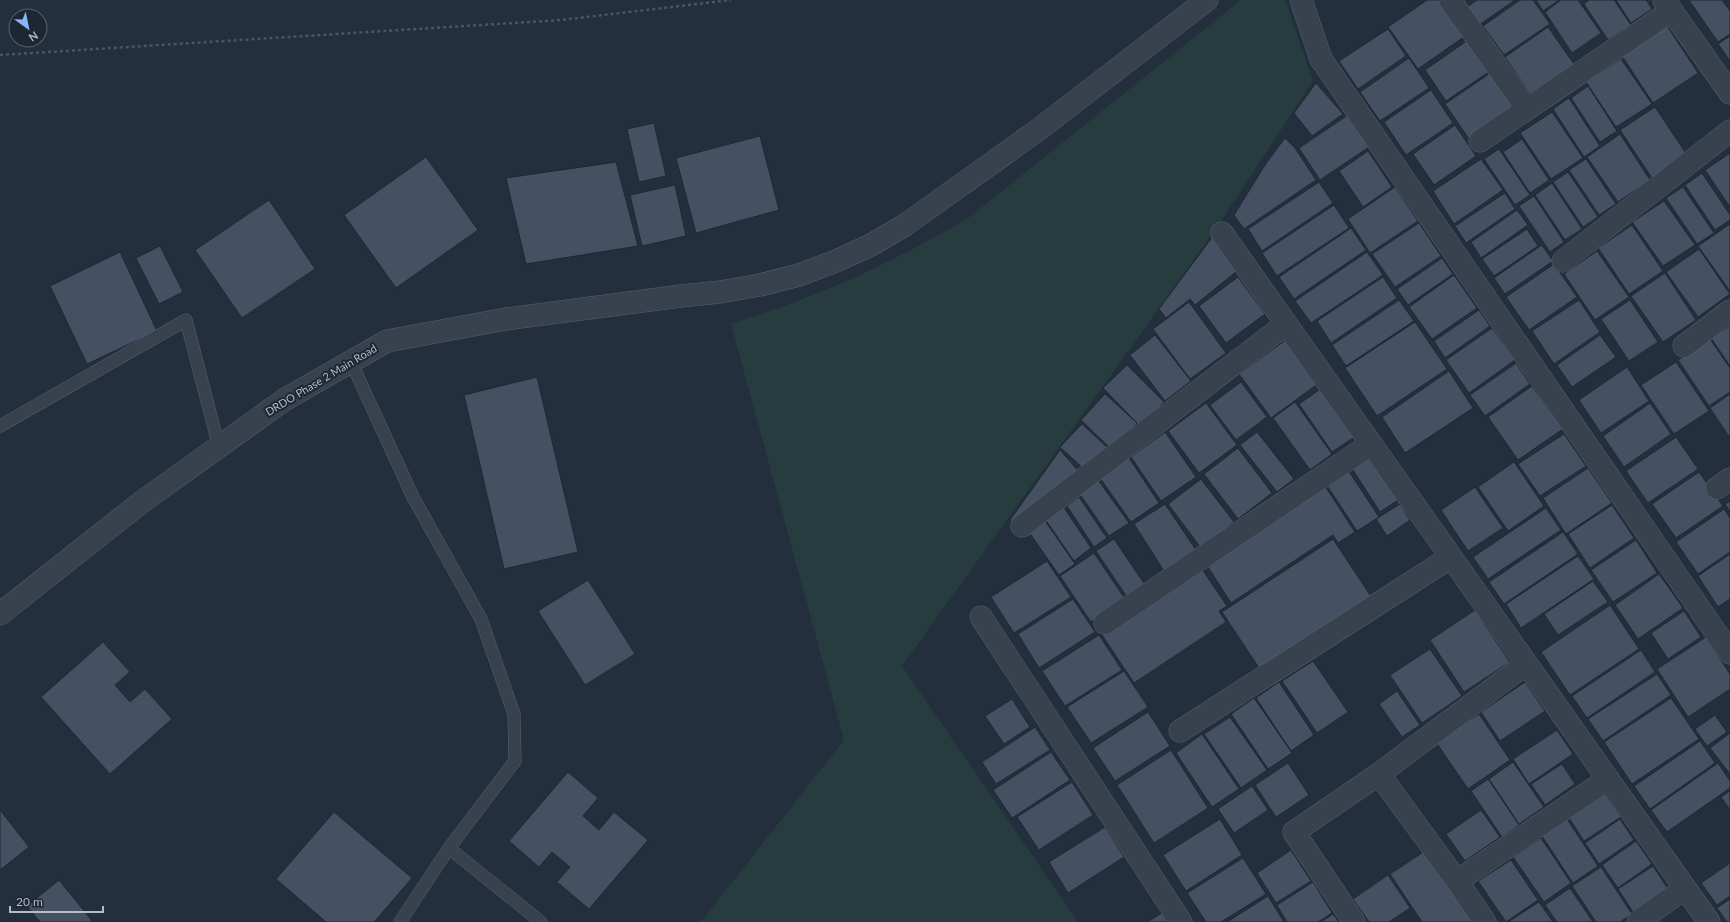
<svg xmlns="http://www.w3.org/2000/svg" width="1730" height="922" font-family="Lato,sans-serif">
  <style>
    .green { fill: #263c3f }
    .building { fill: #455162; stroke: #1f2835 }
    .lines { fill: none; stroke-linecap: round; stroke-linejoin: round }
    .lane-casing { stroke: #565f6c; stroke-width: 13 }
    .street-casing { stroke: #565f6c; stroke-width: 23 }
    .path { stroke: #44595c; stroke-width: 2.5; stroke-dasharray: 3 3; stroke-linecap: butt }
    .lane { stroke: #38414e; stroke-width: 12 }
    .street { stroke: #38414e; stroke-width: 22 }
    .labels { text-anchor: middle; stroke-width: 4; stroke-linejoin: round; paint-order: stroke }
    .street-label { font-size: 11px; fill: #b4bcc9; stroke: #1d2633 }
  </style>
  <rect width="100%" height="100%" fill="#242f3e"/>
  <!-- green -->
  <path class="green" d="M 1241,0 L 1285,0 L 1313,81 L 1218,226 L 902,666 L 1078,922 L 701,922 L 844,740 L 731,324 L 793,303 L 854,278 L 911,250 L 967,219 Z"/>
  <!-- building -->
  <path class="building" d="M 1427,0 L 1445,0 L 1468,34 L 1418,69 L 1388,27 Z
    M 1477,0 L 1515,0 L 1479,25 L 1467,7 Z
    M 1520,0 L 1533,0 L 1550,24 L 1504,55 L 1483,26 Z
    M 1536,0 L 1559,0 L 1543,11 Z
    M 1561,0 L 1578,0 L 1601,33 L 1572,53 L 1545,12 Z
    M 1589,0 L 1614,0 L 1631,25 L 1608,40 L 1584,4 Z
    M 1616,0 L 1646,0 L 1652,9 L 1631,23 Z
    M 1689,0 L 1722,0 L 1730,11 L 1730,34 L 1718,42 Z
    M 1667,26 L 1698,73 L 1653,103 L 1622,56 Z
    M 1548,27 L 1574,64 L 1530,94 L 1505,57 Z
    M 1388,29 L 1406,56 L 1358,89 L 1339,61 Z
    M 1730,36 L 1730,61 L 1718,44 Z
    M 1468,40 L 1490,71 L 1446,101 L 1425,70 Z
    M 1409,58 L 1429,88 L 1380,121 L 1360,92 Z
    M 1621,59 L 1652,104 L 1616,127 L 1586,82 Z
    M 1492,72 L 1515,107 L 1469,139 L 1445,104 Z
    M 1316,83 L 1343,114 L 1312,136 L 1294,113 Z
    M 1588,86 L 1617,131 L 1600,142 L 1571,98 Z
    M 1431,90 L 1453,123 L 1406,155 L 1384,122 Z
    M 1569,98 L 1600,146 L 1584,157 L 1553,109 Z
    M 1655,107 L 1687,155 L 1652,178 L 1620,130 Z
    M 1552,112 L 1583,158 L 1551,179 L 1520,133 Z
    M 1348,115 L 1369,147 L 1320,180 L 1299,148 Z
    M 654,123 L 666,176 L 639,182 L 627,129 Z
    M 1455,125 L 1476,156 L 1434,185 L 1413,154 Z
    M 1620,134 L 1650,180 L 1618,202 L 1587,157 Z
    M 760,136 L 779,210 L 696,233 L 676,158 Z
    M 1285,138 L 1295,148 L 1316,180 L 1244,229 L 1234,215 L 1267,162 Z
    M 1522,139 L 1549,180 L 1530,193 L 1503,152 Z
    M 1499,149 L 1530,195 L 1515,205 L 1484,159 Z
    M 1368,151 L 1392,187 L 1363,207 L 1339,171 Z
    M 1730,153 L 1730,207 L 1705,170 Z
    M 426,157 L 478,230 L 396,288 L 344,215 Z
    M 1481,159 L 1503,190 L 1454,224 L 1433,191 Z
    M 1586,159 L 1616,204 L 1599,215 L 1569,170 Z
    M 616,162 L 638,246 L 526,264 L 506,178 Z
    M 1568,172 L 1598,217 L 1583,227 L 1553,182 Z
    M 1702,173 L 1730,215 L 1730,220 L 1715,230 L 1685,185 Z
    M 1319,182 L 1333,203 L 1262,251 L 1248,229 Z
    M 1552,183 L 1582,229 L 1565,240 L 1535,195 Z
    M 675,185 L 686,236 L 642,246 L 630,195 Z
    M 1395,187 L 1418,221 L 1370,253 L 1348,219 Z
    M 1683,187 L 1714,233 L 1697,244 L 1666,198 Z
    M 1505,193 L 1515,209 L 1466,243 L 1455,226 Z
    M 1534,196 L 1564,242 L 1550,252 L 1519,206 Z
    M 269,200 L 315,269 L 242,318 L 195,250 Z
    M 1664,201 L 1695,245 L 1663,266 L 1632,222 Z
    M 1334,205 L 1349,228 L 1277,276 L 1262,253 Z
    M 1517,210 L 1528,225 L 1481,258 L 1471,242 Z
    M 1419,223 L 1441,256 L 1395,287 L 1372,254 Z
    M 1730,224 L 1730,291 L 1698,246 Z
    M 1632,225 L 1663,271 L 1629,294 L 1598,248 Z
    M 1351,228 L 1366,250 L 1294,299 L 1279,277 Z
    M 1527,229 L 1538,246 L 1494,276 L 1482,259 Z
    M 1213,236 L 1237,271 L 1195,305 L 1190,299 L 1166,318 L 1159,309 Z
    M 1542,245 L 1553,261 L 1505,294 L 1494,278 Z
    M 160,246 L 183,292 L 159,304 L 136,258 Z
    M 1699,249 L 1730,294 L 1698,317 L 1666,272 Z
    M 1597,251 L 1629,297 L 1595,320 L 1564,274 Z
    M 120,252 L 157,331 L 87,364 L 50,286 Z
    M 1367,252 L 1383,275 L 1311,323 L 1295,301 Z
    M 1442,258 L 1453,274 L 1408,305 L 1397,289 Z
    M 1554,264 L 1577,297 L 1529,330 L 1506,297 Z
    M 1665,273 L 1696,320 L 1663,342 L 1631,296 Z
    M 1454,275 L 1477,308 L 1432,339 L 1409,307 Z
    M 1238,277 L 1265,314 L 1226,343 L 1199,306 Z
    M 1383,277 L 1397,298 L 1331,343 L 1317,321 Z
    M 1399,300 L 1414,321 L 1346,366 L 1332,345 Z
    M 1579,300 L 1600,332 L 1554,364 L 1532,331 Z
    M 1630,300 L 1658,342 L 1629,361 L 1601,319 Z
    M 1189,302 L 1226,353 L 1190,379 L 1153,329 Z
    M 1479,310 L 1490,326 L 1445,358 L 1434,341 Z
    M 1415,322 L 1447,369 L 1377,416 L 1345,368 Z
    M 1730,326 L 1730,366 L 1711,338 Z
    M 1492,328 L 1515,360 L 1469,393 L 1446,360 Z
    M 1155,335 L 1191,381 L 1165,401 L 1130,355 Z
    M 1600,335 L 1616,357 L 1572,387 L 1557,365 Z
    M 1287,339 L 1319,383 L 1271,418 L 1239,374 Z
    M 1710,339 L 1730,368 L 1730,392 L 1709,406 L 1678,360 Z
    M 1676,362 L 1709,411 L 1674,434 L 1641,385 Z
    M 1516,363 L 1530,384 L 1485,416 L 1470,395 Z
    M 1127,365 L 1164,402 L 1140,426 L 1103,388 Z
    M 1627,367 L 1649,401 L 1601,433 L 1579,400 Z
    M 1449,371 L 1473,408 L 1405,453 L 1382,417 Z
    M 537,377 L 578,552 L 504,569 L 464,395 Z
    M 1241,382 L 1267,417 L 1236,440 L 1210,405 Z
    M 1532,386 L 1563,429 L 1518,460 L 1488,417 Z
    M 1322,388 L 1356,436 L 1332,452 L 1299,404 Z
    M 1105,394 L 1137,423 L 1112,450 L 1081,420 Z
    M 1730,394 L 1730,438 L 1710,408 Z
    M 1295,402 L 1332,454 L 1310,470 L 1273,418 Z
    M 1206,403 L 1237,445 L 1199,473 L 1168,431 Z
    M 1650,403 L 1671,434 L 1624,467 L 1603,436 Z
    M 1082,424 L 1108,448 L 1086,471 L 1060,447 Z
    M 1165,432 L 1196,477 L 1161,501 L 1131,457 Z
    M 1257,432 L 1294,479 L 1277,492 L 1240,445 Z
    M 1564,434 L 1586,466 L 1540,496 L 1518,464 Z
    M 1676,437 L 1698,469 L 1648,503 L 1626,471 Z
    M 1238,448 L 1272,493 L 1238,519 L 1204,474 Z
    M 1060,450 L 1081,474 L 1019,526 L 1010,520 Z
    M 1369,456 L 1398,500 L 1380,512 L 1351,467 Z
    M 1129,458 L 1159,503 L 1131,522 L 1100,478 Z
    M 1514,462 L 1544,506 L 1508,531 L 1478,487 Z
    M 1588,468 L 1612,503 L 1566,534 L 1543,498 Z
    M 1348,470 L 1379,517 L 1357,531 L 1326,484 Z
    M 1699,472 L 1723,506 L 1676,538 L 1652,504 Z
    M 1096,477 L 1129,523 L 1109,536 L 1077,490 Z
    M 1201,479 L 1234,522 L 1201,548 L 1168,504 Z
    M 1325,486 L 1355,532 L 1338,543 L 1333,535 L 1231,603 L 1206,564 Z
    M 1475,487 L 1503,528 L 1468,551 L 1441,510 Z
    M 1079,497 L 1107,538 L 1094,547 L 1067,506 Z
    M 1730,501 L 1730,512 L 1725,504 Z
    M 1061,503 L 1091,548 L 1074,561 L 1043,516 Z
    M 1165,504 L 1196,550 L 1164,571 L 1134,524 Z
    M 1400,504 L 1410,520 L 1387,536 L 1376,519 Z
    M 1612,505 L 1634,538 L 1590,568 L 1568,534 Z
    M 1546,508 L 1561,530 L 1488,579 L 1473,557 Z
    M 1724,509 L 1730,518 L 1730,552 L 1698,574 L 1676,542 Z
    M 1043,518 L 1075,564 L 1059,575 L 1026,528 Z
    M 1563,532 L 1578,554 L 1504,604 L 1489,582 Z
    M 1114,539 L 1145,585 L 1127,597 L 1096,551 Z
    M 1333,539 L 1374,601 L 1263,674 L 1222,612 Z
    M 1636,540 L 1657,573 L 1613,602 L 1591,570 Z
    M 1094,553 L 1125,599 L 1091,622 L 1060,576 Z
    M 1730,554 L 1730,599 L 1718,607 L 1698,576 Z
    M 1578,556 L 1594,579 L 1521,628 L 1506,604 Z
    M 1047,561 L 1071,597 L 1014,633 L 991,597 Z
    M 1202,569 L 1227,606 L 1219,611 L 1226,622 L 1134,683 L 1102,635 Z
    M 1659,574 L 1683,608 L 1638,639 L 1615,605 Z
    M 588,580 L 635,654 L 585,685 L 538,611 Z
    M 1593,581 L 1608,602 L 1558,635 L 1544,614 Z
    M 1073,599 L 1095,632 L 1039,668 L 1018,634 Z
    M 1610,605 L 1639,649 L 1570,695 L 1541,652 Z
    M 1475,610 L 1510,662 L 1464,692 L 1430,640 Z
    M 1684,611 L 1701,637 L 1668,659 L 1651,633 Z
    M 1099,635 L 1122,670 L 1065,706 L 1042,671 Z
    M 1706,637 L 1730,674 L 1730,689 L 1688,717 L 1657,669 Z
    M 103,642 L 130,672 L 115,685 L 130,702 L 145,689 L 172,719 L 110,774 L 41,697 Z
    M 1430,649 L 1462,696 L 1422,723 L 1390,675 Z
    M 1641,650 L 1655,672 L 1587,718 L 1572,696 Z
    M 1313,661 L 1348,712 L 1317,733 L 1282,681 Z
    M 1124,671 L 1148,707 L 1091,743 L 1067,707 Z
    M 1657,674 L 1671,695 L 1603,741 L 1588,719 Z
    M 1279,682 L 1314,735 L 1291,751 L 1256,698 Z
    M 1525,682 L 1545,711 L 1500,741 L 1481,712 Z
    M 1397,691 L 1420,725 L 1402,737 L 1379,704 Z
    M 1254,698 L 1292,753 L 1268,769 L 1231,714 Z
    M 1671,698 L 1699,739 L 1632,784 L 1604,742 Z
    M 1012,699 L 1030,727 L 1004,744 L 985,716 Z
    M 1148,712 L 1170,746 L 1115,781 L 1093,748 Z
    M 1479,714 L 1510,760 L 1468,789 L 1436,742 Z
    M 1715,715 L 1727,732 L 1707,746 L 1695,729 Z
    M 1230,717 L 1267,770 L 1241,788 L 1204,734 Z
    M 1035,727 L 1050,750 L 996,784 L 982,762 Z
    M 1557,730 L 1573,754 L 1529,784 L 1513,759 Z
    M 1730,733 L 1730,774 L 1710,748 Z
    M 1202,734 L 1239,789 L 1212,807 L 1176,753 Z
    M 1700,741 L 1715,763 L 1650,809 L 1634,786 Z
    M 1171,750 L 1208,808 L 1154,843 L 1117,785 Z
    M 1051,752 L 1070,780 L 1012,818 L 993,790 Z
    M 1513,762 L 1544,807 L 1519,824 L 1489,779 Z
    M 1288,763 L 1309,795 L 1276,817 L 1255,785 Z
    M 1718,763 L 1730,781 L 1730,788 L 1667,832 L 1651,810 Z
    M 1562,764 L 1575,784 L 1545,805 L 1531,784 Z
    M 568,772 L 598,798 L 583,816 L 599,830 L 614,812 L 648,840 L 589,909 L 557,882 L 570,867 L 552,852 L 539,867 L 509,841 Z
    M 1488,779 L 1519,825 L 1502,837 L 1471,791 Z
    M 1072,782 L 1093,815 L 1039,850 L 1017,817 Z
    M 1252,786 L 1268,810 L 1234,833 L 1218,809 Z
    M 1730,791 L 1730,810 L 1721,797 Z
    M 1605,794 L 1621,817 L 1584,841 L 1569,818 Z
    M 0,810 L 29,847 L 0,870 Z
    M 1481,810 L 1500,837 L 1465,861 L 1446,834 Z
    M 334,812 L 412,878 L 374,922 L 326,922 L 276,879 Z
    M 1220,819 L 1242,855 L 1186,891 L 1163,855 Z
    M 1567,819 L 1598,866 L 1573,883 L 1542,836 Z
    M 1620,819 L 1634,840 L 1599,864 L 1585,843 Z
    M 1105,827 L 1124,857 L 1068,893 L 1049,862 Z
    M 1541,838 L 1571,883 L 1544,902 L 1513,857 Z
    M 1636,841 L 1652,864 L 1618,888 L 1602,865 Z
    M 1428,849 L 1476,922 L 1422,922 L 1390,874 Z
    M 1291,850 L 1311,881 L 1276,903 L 1257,873 Z
    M 1243,858 L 1266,894 L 1221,922 L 1206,922 L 1187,893 Z
    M 1511,860 L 1538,900 L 1506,922 L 1478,881 Z
    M 1730,863 L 1730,896 L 1717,905 L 1701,883 Z
    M 1653,866 L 1668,889 L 1633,912 L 1618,889 Z
    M 1601,867 L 1632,914 L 1620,922 L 1596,922 L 1572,886 Z
    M 1388,875 L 1410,908 L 1389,922 L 1369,922 L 1353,899 Z
    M 59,880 L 93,922 L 40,922 L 27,906 Z
    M 1313,882 L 1332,913 L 1318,922 L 1287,922 L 1277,905 Z
    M 1570,888 L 1593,922 L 1557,922 L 1545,905 Z
    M 1268,896 L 1284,922 L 1227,922 Z
    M 1730,899 L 1730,922 L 1727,922 L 1717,908 Z
    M 1539,902 L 1553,922 L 1508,922 Z
    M 1162,913 L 1167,922 L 1147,922 Z
    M 1333,914 L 1339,922 L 1321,922 Z"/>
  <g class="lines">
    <!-- lane casing -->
    <g class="lane-casing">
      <path id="lane" d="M 351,362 L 413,497 L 481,619 L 514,714 L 515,761 L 449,848 L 400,922
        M 0,426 L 186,320 L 219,447
        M 449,848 L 541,922"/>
    </g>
    <!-- street casing -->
    <g class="street-casing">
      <path id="street" d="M 1301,0 L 1321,59 L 1730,653
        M 1450,0 L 1527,109
        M 1664,0 L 1730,93
        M 1480,141 L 1671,11
        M 1222,233 L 1709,922
        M 1563,261 L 1730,131
        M 1684,346 L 1730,311
        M 1717,488 L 1730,479
        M 1022,526 L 1286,324
        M 0,614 L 143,501 L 284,400 L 387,341 L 506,319 L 681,296 L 720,292 L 760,285 L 799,275 L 836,261 L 871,245 L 905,225 L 1038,130 L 1207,0
        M 981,617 L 1181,922
        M 1105,623 L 1371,444
        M 1180,731 L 1451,557
        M 1379,774 L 1457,881
        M 1354,922 L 1294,832 L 1379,774 L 1526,664
        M 1485,922 L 1457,881 L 1608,779
        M 1638,922 L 1685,888"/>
    </g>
    <!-- path -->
    <path class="path" d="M 0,55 L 561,20 L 731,0"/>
    <!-- lane -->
    <use href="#lane" class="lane"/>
    <!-- street -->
    <use href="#street" class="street"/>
  </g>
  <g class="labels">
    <!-- street labels -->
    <g class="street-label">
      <text transform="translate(321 380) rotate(-31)" y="4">DRDO Phase 2 Main Road</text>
    </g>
  </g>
  <!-- north arrow -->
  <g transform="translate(28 28) rotate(147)"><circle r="19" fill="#1d2633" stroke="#59626f"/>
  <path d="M0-3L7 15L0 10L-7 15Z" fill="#8ab4f8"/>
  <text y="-6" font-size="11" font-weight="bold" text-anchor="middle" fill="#b4bcc9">N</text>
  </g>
  <!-- scale -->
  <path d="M10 906v6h93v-6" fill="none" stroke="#b4bcc9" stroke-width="2"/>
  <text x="16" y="906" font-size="12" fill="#b4bcc9" stroke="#1d2633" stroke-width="3" paint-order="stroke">20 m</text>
</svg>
